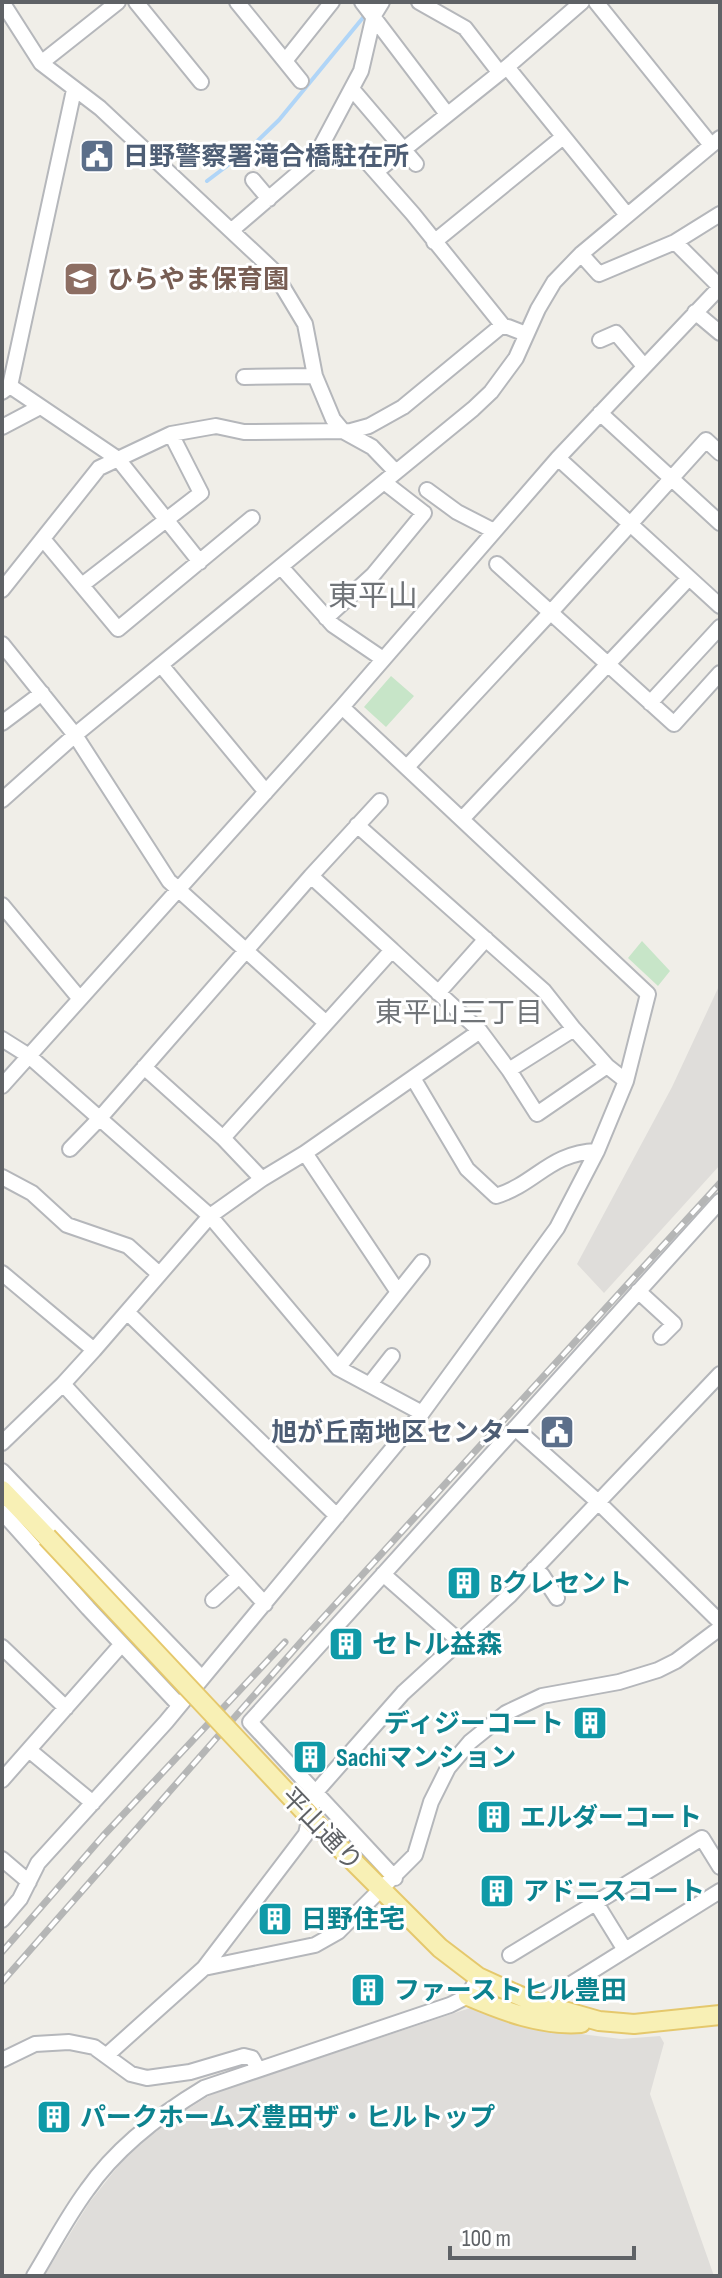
<svg xmlns="http://www.w3.org/2000/svg" width="722" height="2278" font-family="'Sofia Sans Condensed','Noto Sans JP',sans-serif">
  <style>
    .industrial { fill: #dfddda }
    .green { fill: #c7e5c8 }
    .lines { fill: none; stroke-linecap: round; stroke-linejoin: round }
    .stream { stroke: #b0d5f7; stroke-width: 4 }
    .minor-casing { stroke: #b5b7bb; stroke-width: 18 }
    .major-casing { stroke: #e5c86c; stroke-width: 22 }
    .minor { stroke: #fff; stroke-width: 14 }
    .major { stroke: #f8f0b5; stroke-width: 18 }
    .rail-casing { stroke: #b5b6b6; stroke-width: 7 }
    .rail { stroke: #fff; stroke-width: 4; stroke-dasharray: 12; stroke-linecap: butt }
    .major-bridge-casing { stroke: #e5c86c; stroke-width: 22; stroke-linecap: butt }
    .major-bridge { stroke: #f8f0b5; stroke-width: 18 }
    .labels { text-anchor: middle; stroke-width: 6; stroke-linejoin: round; paint-order: stroke }
    .service-label { font-size: 26px; font-weight: bold; fill: #4e5e75; stroke: #fff; text-anchor: start }
    .education-label { font-size: 26px; font-weight: bold; fill: #785e54; stroke: #fff; text-anchor: start }
    .culture-label { font-size: 26px; font-weight: bold; fill: #0d838f; stroke: #fff; text-anchor: start }
    .street-label { font-size: 26px; fill: #5f6266; stroke: #fff }
    .neighbourhood-label { font-size: 28px; fill: #707478; stroke: #fff }
    .quarter-label { font-size: 30px; fill: #707478; stroke: #fff }
  </style>
  <rect width="100%" height="100%" fill="#f0eee8"/>
  <!-- industrial -->
  <path class="industrial" d="M 720,984 L 720,1165 L 604,1293 L 577,1264 L 672,1087 Z
    M 473,2007 L 557,2031 L 621,2039 L 660,2036 L 664,2043 L 650,2094 L 714,2276 L 44,2276 L 89,2203 L 119,2165 L 135,2147 L 186,2110 L 212,2094 Z"/>
  <!-- green -->
  <path class="green" d="M 391,676 L 414,696 L 386,727 L 364,707 Z
    M 642,941 L 670,971 L 658,986 L 628,958 Z"/>
  <g class="lines">
    <!-- stream -->
    <path class="stream" d="M 207,181 L 248,150 L 279,120 L 366,14"/>
    <!-- minor casing -->
    <g class="minor-casing">
      <path id="minor" d="M 2,2 L 41,63 L 100,108 L 272,269 L 305,324 L 315,376 L 333,419 L 343,431 L 372,447 L 396,472
        M 136,2 L 201,82
        M 237,2 L 301,81
        M 362,2 L 447,114
        M 419,2 L 465,28 L 499,72
        M 596,2 L 711,145
        M 285,61 L 332,2
        M 41,63 L 118,2
        M 507,67 L 627,215
        M 352,89 L 416,164
        M 320,148 L 337,159 L 361,155 L 413,214 L 504,327
        M 377,171 L 507,67 L 582,2
        M 253,180 L 269,199
        M 232,230 L 310,163 L 320,148 L 361,71 L 374,15 L 382,2
        M 434,242 L 563,137
        M 581,254 L 599,274 L 675,242 L 720,214
        M 695,312 L 720,333
        M 600,340 L 616,333 L 644,366
        M 244,377 L 315,376
        M 10,386 L 118,459 L 200,562
        M 2,392 L 10,386 L 74,90
        M 600,413 L 720,523
        M 2,427 L 40,407
        M 558,458 L 720,606
        M 427,490 L 457,512 L 494,531
        M 43,539 L 118,629 L 252,518
        M 497,564 L 674,724 L 720,673
        M 281,567 L 333,625 L 383,659
        M 82,585 L 201,493 L 171,434
        M 2,590 L 99,468 L 171,434 L 216,426 L 244,432 L 351,431 L 369,426 L 403,407 L 500,327 L 508,327 L 526,334
        M 326,618 L 373,575 L 424,513 L 384,482
        M 2,644 L 75,735 L 169,881 L 325,1022
        M 161,665 L 266,792
        M 650,703 L 720,627
        M 2,723 L 42,693
        M 407,767 L 551,612 L 706,440 L 720,453
        M 2,800 L 75,735 L 473,409 L 491,392 L 516,358 L 538,309 L 554,282 L 581,254 L 720,138
        M 463,818 L 689,578
        M 357,825 L 544,991 L 574,1029
        M 2,905 L 80,999
        M 392,950 L 480,1031 L 509,1070 L 537,1114 L 607,1066
        M 438,993 L 486,939
        M 2,1039 L 29,1056 L 210,1216 L 338,1368 L 422,1413
        M 144,1067 L 223,1138 L 262,1179
        M 509,1070 L 574,1029 L 607,1066 L 626,1081
        M 413,1078 L 467,1169 L 496,1196 C 537,1183 549,1153 597,1151
        M 2,1086 L 342,707 L 558,458 L 720,287 L 675,242
        M 223,1138 L 392,950 L 311,876 L 380,801
        M 70,1149 L 100,1118 L 311,876
        M 305,1153 L 480,1031
        M 2,1177 L 32,1193 L 67,1225 L 128,1246 L 158,1273
        M 2,1273 L 94,1350 L 63,1384 L 265,1604
        M 638,1291 L 674,1324 L 661,1337
        M 128,1313 L 337,1516
        M 94,1350 L 210,1216 L 262,1179 L 305,1153 L 398,1292
        M 338,1368 L 422,1262
        M 370,1384 L 392,1356
        M 515,1428 L 597,1501 L 720,1622
        M 2,1443 L 63,1384
        M 2,1471 L 201,1677
        M 2,1512 L 88,1608 L 179,1705
        M 534,1569 L 542,1575 L 557,1598
        M 383,1574 L 458,1640
        M 213,1600 L 239,1576
        M 2,1647 L 66,1708
        M 29,1750 L 93,1803
        M 2,1780 L 121,1645
        M 2,1859 L 29,1882
        M 395,1878 L 250,1722 L 720,1201
        M 596,1903 L 625,1950
        M 2,1920 L 20,1899 L 38,1863 L 166,1722 L 422,1413 L 557,1228 L 597,1151 L 626,1081 L 648,994 L 342,707
        M 510,1955 L 702,1838 L 720,1867
        M 204,1968 L 315,1945 L 338,1932 L 415,1855 L 431,1802 L 448,1768 L 470,1742 L 506,1713 L 542,1696 L 619,1682 L 658,1670 L 676,1661 L 720,1628
        M 539,2004 L 720,1891
        M 107,2055 L 204,1968 L 306,1834 L 315,1793 L 403,1693 L 510,1595 L 720,1374
        M 2,2060 L 35,2044 L 69,2042 L 94,2047 L 131,2074 L 147,2078 L 190,2072 L 244,2056 L 252,2058 L 258,2069
        M 34,2276 C 51,2248 67,2217 87,2190 C 117,2147 159,2115 204,2088 L 450,2005 L 468,1996 L 478,1977"/>
    </g>
    <!-- major casing -->
    <g class="major-casing">
      <path id="major" d="M 2,1490 L 47,1537
        M 321,1829 L 440,1948 L 478,1977 L 513,1993 L 539,2004 L 599,2021 L 634,2024 L 720,2015
        M 468,1996 C 503,2011 542,2026 581,2023"/>
    </g>
    <!-- minor -->
    <use href="#minor" class="minor"/>
    <!-- major -->
    <use href="#major" class="major"/>
    <!-- rail casing -->
    <g class="rail-casing">
      <path id="rail" d="M 2,1952 L 103,1836 L 285,1642
        M 2,1982 L 300,1643 L 720,1183"/>
    </g>
    <!-- rail -->
    <use href="#rail" class="rail"/>
    <!-- major-bridge casing -->
    <g class="major-bridge-casing">
      <path id="major-bridge" d="M 47,1537 L 321,1829"/>
    </g>
    <!-- major-bridge -->
    <use href="#major-bridge" class="major-bridge"/>
  </g>
  <!-- icons -->
  <defs>
    <g id="civic-square" transform="scale(1.8)"><rect x="-9" y="-9" width="18" height="18" rx="4" fill="#5c6f8a" stroke="#fff"/><path d="M-.6-6.5H3V-4.5H.6V-3L4-1V1h2V6H-6V1h2V-1L-.6-3ZM-1.2 2.5V6h2.4V2.5Z" fill="#fff"/></g>
    <g id="school-square" transform="scale(1.8)"><rect x="-9" y="-9" width="18" height="18" rx="4" fill="#8d6e63" stroke="#fff"/><path d="M0-5L7-2L0 1L-7-2ZM-4 1L0 2.5L4 1V4Q0 6-4 4Z" fill="#fff"/></g>
    <g id="building-square" transform="scale(1.8)"><rect x="-9" y="-9" width="18" height="18" rx="4" fill="#0f9aa8" stroke="#fff"/><path d="M-4-6H4V6H1V3H-1V6H-4ZM-2.5-4.3h1.7v1.8h-1.7ZM.8-4.3h1.7v1.8H.8ZM-2.5-1h1.7V.8h-1.7ZM.8-1h1.7V.8H.8Z" fill="#fff"/></g>
  </defs>
  <g fill-rule="evenodd">
    <use href="#civic-square" x="97" y="156"/>
    <use href="#school-square" x="81" y="279"/>
    <use href="#civic-square" x="557" y="1432"/>
    <use href="#building-square" x="464" y="1583"/>
    <use href="#building-square" x="346" y="1644"/>
    <use href="#building-square" x="590" y="1723"/>
    <use href="#building-square" x="310" y="1757"/>
    <use href="#building-square" x="494" y="1817"/>
    <use href="#building-square" x="497" y="1891"/>
    <use href="#building-square" x="275" y="1919"/>
    <use href="#building-square" x="368" y="1990"/>
    <use href="#building-square" x="54" y="2117"/>
  </g>
  <g class="labels">
    <!-- service labels -->
    <g class="service-label">
      <text x="123" y="165">日野警察署滝合橋駐在所</text>
      <text x="531" y="1441" text-anchor="end">旭が丘南地区センター</text>
    </g>
    <!-- education labels -->
    <g class="education-label">
      <text x="107" y="288">ひらやま保育園</text>
    </g>
    <!-- culture labels -->
    <g class="culture-label">
      <text x="490" y="1592">Bクレセント</text>
      <text x="372" y="1653">セトル益森</text>
      <text x="564" y="1732" text-anchor="end">ディジーコート</text>
      <text x="336" y="1766">Sachiマンション</text>
      <text x="520" y="1826">エルダーコート</text>
      <text x="523" y="1900">アドニスコート</text>
      <text x="301" y="1928">日野住宅</text>
      <text x="394" y="1999">ファーストヒル豊田</text>
      <text x="80" y="2126">パークホームズ豊田ザ・ヒルトップ</text>
    </g>
    <!-- street labels -->
    <g class="street-label">
      <text transform="translate(322 1829) rotate(46)" y="9">平山通り</text>
    </g>
    <!-- neighbourhood labels -->
    <g class="neighbourhood-label">
      <text x="459" y="1022">東平山三丁目</text>
    </g>
    <!-- quarter labels -->
    <g class="quarter-label">
      <text x="373" y="606">東平山</text>
    </g>
  </g>
  <!-- border -->
  <rect width="722" height="2278" fill="none" stroke="#5f6266" stroke-width="8"/>
  <!-- scale -->
  <path d="M450 2246v12h184v-12" fill="none" stroke="#5f6266" stroke-width="4"/>
  <text x="462" y="2246" font-size="24" fill="#5f6266" stroke="#ffffff" stroke-width="6" paint-order="stroke">100 m</text>
</svg>
